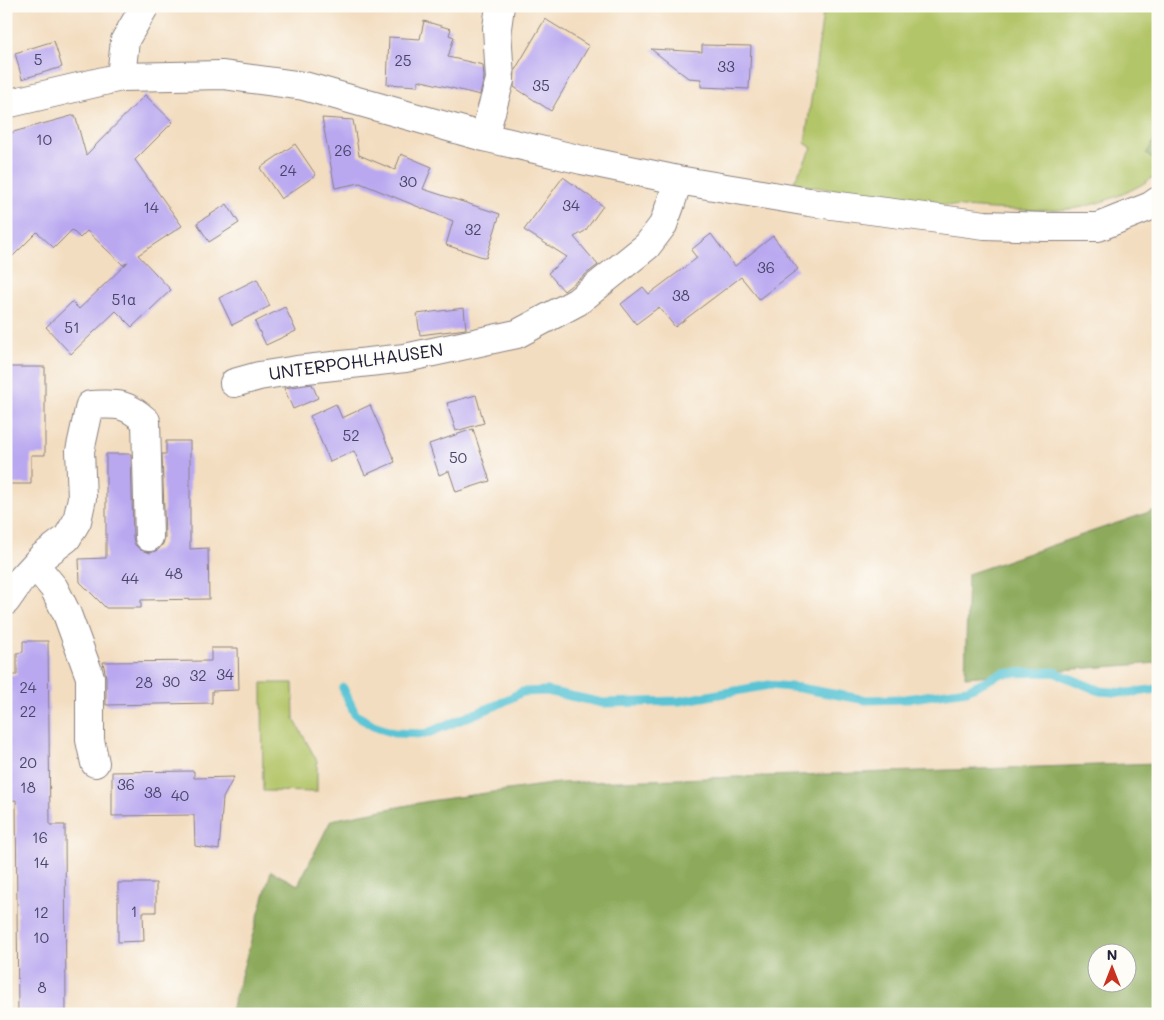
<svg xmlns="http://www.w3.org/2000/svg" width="1164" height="1020" font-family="Mali,sans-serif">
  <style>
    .green { fill: #b2c568; stroke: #6a7452 }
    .forest { fill: #8daa5c; stroke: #58664c; fill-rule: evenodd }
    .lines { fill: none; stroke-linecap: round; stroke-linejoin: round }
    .stream { stroke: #5ac4d5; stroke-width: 9 }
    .building { fill: #b9a8f0 }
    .minor-casing { stroke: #8a807e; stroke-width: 30 }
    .minor { stroke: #fff; stroke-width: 28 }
    .labels { text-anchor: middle; stroke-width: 4; stroke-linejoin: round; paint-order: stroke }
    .number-label { font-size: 15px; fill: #484468 }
    .street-label { font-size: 18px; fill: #22223b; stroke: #fdfcf7 }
  </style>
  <rect width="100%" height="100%" fill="#fdfcf7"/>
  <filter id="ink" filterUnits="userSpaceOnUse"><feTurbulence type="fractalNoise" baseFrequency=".02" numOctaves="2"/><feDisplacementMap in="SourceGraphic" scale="10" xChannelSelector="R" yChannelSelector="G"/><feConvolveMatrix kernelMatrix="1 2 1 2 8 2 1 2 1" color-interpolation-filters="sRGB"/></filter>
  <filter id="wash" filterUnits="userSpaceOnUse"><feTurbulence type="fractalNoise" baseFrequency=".0096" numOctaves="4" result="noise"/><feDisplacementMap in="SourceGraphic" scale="20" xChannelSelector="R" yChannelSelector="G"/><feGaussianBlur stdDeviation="1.12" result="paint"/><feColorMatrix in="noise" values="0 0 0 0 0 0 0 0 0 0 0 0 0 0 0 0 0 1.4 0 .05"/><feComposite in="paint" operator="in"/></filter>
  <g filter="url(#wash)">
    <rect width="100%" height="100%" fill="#f3ddc0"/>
    <!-- green -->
    <path class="green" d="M 824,6 L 1158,6 L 1158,135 L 1146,154 L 1158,163 L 1158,174 C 1135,191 1106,202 1078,208 C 1060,211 1040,210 1021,210 C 945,209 870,195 795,184 L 794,181 L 812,148 L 805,143 Z
      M 262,683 L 293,683 L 294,719 L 317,761 L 317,792 L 263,791 Z"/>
    <!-- forest -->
    <path class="forest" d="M 1158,135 L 1158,163 L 1146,154 Z
      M 1158,509 L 1158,663 L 965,677 L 968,574 Z
      M 1158,763 L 1158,1014 L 230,1014 L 271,871 L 298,885 L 331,820 L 429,801 L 558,783 ZM 1096,952 L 1126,952 L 1126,982 L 1096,982 Z"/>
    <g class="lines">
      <!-- stream -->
      <path class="stream" d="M 343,688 L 355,714 L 373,726 L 394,733 L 425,734 L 497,705 L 522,692 L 547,691 L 603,703 L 680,701 L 769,685 L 800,688 L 866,700 L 906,699 L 967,690 L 1002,673 L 1054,672 L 1100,691 L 1128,693 L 1158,689"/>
    </g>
    <g id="blocks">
      <!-- building -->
      <path class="building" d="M 545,19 L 589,46 L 551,111 L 514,87 L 515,70 Z
        M 424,21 L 451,29 L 449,35 L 454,37 L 448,57 L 483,65 L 484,78 L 480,95 L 418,80 L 418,86 L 387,84 L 389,37 L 420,39 Z
        M 54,41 L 62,67 L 22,79 L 15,53 Z
        M 702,45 L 751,46 L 749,89 L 701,87 L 701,79 L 688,78 L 651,49 L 702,52 Z
        M 145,95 L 173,122 L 135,160 L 182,226 L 138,255 L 171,290 L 132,327 L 116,311 L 71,354 L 46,327 L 72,302 L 79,309 L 128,262 L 123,265 L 87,231 L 80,238 L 72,230 L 54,248 L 37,232 L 6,263 L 6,134 L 75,115 L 86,155 Z
        M 322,118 L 353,120 L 359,155 L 395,170 L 401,154 L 432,167 L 423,189 L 500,214 L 486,258 L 446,245 L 453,221 L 360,183 L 335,188 Z
        M 295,144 L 316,175 L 281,199 L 260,168 Z
        M 563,177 L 603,206 L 585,231 L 574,237 L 598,265 L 564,291 L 548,273 L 567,257 L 524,230 Z
        M 227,204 L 239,223 L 209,242 L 197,223 Z
        M 711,234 L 735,266 L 773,236 L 798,269 L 759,299 L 741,277 L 675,327 L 659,307 L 636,324 L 621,304 L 643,287 L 649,294 L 697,258 L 691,250 Z
        M 257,279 L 270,306 L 232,325 L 219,298 Z
        M 285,307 L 296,331 L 266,345 L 255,322 Z
        M 464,308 L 466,329 L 420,335 L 417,314 Z
        M 6,367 L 45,367 L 45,455 L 31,455 L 31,484 L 6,484 Z
        M 312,384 L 318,398 L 293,409 L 284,388 Z
        M 476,395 L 484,423 L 456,431 L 447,403 Z
        M 336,404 L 342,418 L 370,405 L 395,462 L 365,475 L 354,451 L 330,462 L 310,416 Z
        M 473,429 L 490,481 L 456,492 L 449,471 L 439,475 L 429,444 Z
        M 166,441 L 190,441 L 190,549 L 208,548 L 209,599 L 141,600 L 141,608 L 106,608 L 80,582 L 79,559 L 106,558 L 106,454 L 131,454 L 133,538 L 135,545 L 141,550 L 150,553 L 158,550 L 163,544 L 165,537 L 162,454 L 166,454 Z
        M 23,641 L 48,641 L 50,825 L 65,825 L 66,1014 L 18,1014 L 16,800 L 6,801 L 6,675 L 17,675 L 17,653 L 23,652 Z
        M 211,648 L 238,648 L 239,690 L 212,691 L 212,703 L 106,705 L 106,677 L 103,662 L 211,661 Z
        M 194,771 L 194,778 L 234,777 L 223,798 L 219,850 L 195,846 L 194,815 L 112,816 L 112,772 Z
        M 118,883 L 156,883 L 156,912 L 143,912 L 144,941 L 118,942 Z"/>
    </g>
  </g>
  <g filter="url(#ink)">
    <use href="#blocks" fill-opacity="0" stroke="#8a807e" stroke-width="1"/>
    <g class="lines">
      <!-- minor casing -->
      <g class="minor-casing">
        <path id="minor" d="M 121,77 L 125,40 L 145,6
          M 6,104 L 121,77 L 223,75 L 304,86 L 484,137 L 582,160 L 678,180 L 809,202 L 985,225 L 1044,227 L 1098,227 L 1151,206 L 1158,201
          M 484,137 L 500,80 L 497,28 L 500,6
          M 234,383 L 259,376 L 297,370 L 405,358 L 517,334 L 577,302 L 647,246 L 663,225 L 671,203 L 678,180
          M 35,565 L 54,588 L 67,614 L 90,677 L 90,740 L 95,763
          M 6,601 L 20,581 L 42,557 L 67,538 L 77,521 L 82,498 L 80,451 L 90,405 C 117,404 125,402 146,421 L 149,537"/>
      </g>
      <!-- minor -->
      <use href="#minor" class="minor"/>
    </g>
  </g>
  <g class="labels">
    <!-- number labels -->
    <g class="number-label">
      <text x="38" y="65">5</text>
      <text x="403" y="66">25</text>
      <text x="726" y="72">33</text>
      <text x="541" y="91">35</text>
      <text x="44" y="145">10</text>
      <text x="343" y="156">26</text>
      <text x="288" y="176">24</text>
      <text x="408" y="187">30</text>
      <text x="571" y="211">34</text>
      <text x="151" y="213">14</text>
      <text x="473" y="235">32</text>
      <text x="766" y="273">36</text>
      <text x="681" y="301">38</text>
      <text x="124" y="305">51a</text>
      <text x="72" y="333">51</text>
      <text x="351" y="441">52</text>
      <text x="458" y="463">50</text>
      <text x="174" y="579">48</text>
      <text x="130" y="584">44</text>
      <text x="225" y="680">34</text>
      <text x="198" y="681">32</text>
      <text x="171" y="687">30</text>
      <text x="144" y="688">28</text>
      <text x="28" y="693">24</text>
      <text x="28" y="717">22</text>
      <text x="28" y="768">20</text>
      <text x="126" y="790">36</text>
      <text x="28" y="793">18</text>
      <text x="153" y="798">38</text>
      <text x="180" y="801">40</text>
      <text x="40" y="843">16</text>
      <text x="41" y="868">14</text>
      <text x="134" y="917">1</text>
      <text x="41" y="918">12</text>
      <text x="41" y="943">10</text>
      <text x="42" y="993">8</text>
    </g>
    <!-- street labels -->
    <g class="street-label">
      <text transform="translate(356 362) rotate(-8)" y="6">UNTERPOHLHAUSEN</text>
    </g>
  </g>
  <!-- margin -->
  <rect width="1164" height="1020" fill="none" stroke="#fdfcf7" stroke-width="25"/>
  <!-- north arrow -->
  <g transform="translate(1112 968)"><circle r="24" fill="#fdfcf7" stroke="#a5a5ac"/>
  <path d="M0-4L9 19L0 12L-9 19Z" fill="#c8321e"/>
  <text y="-8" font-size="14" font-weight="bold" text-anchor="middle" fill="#22223b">N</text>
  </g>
</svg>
